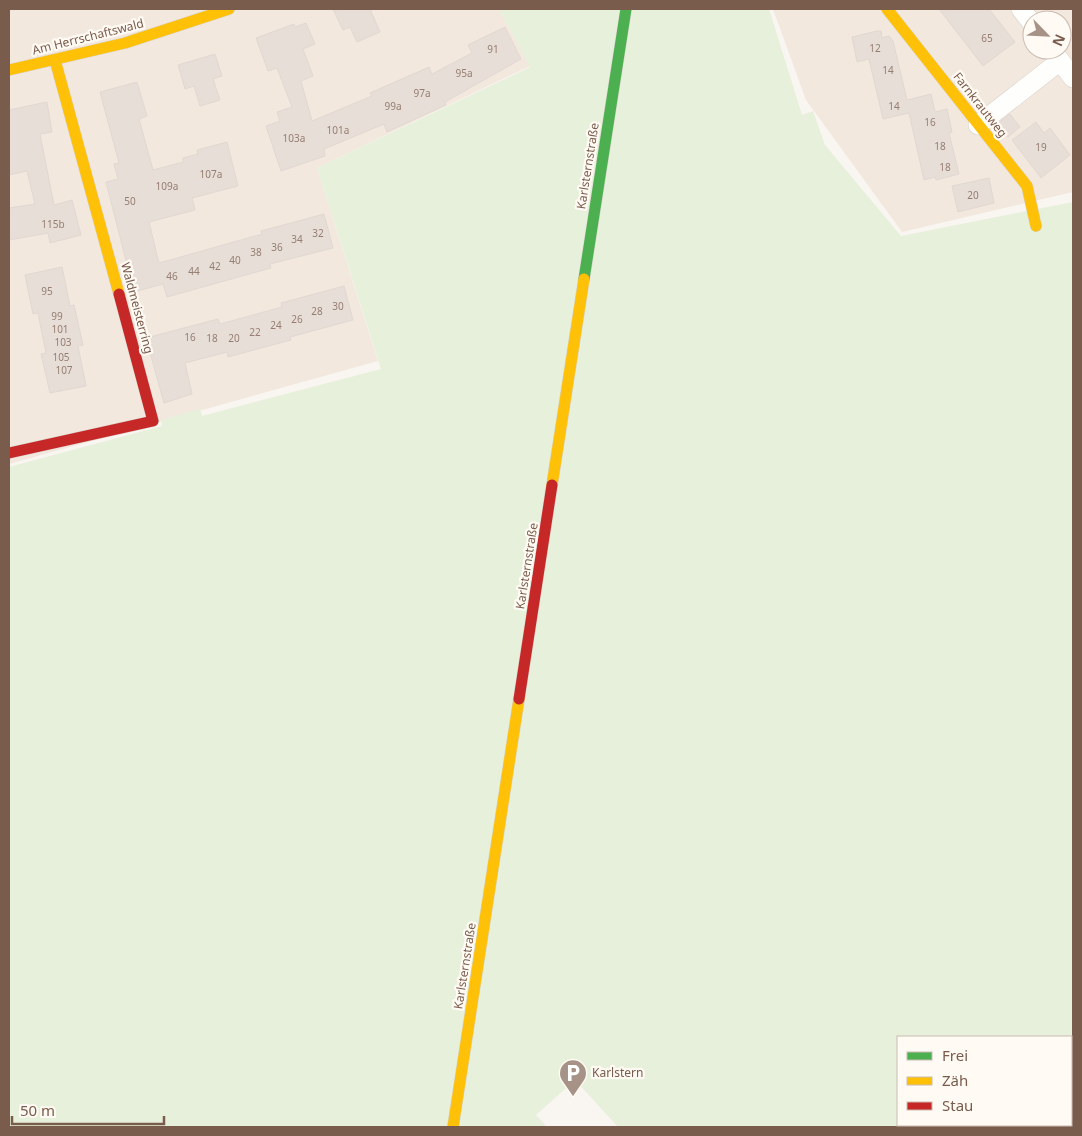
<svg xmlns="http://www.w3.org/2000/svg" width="1082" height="1136" font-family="'Noto Sans',sans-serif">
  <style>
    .residential { fill: #f2e8de; fill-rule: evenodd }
    .green { fill: #e7f0db; fill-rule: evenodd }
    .building { fill: #e6ded7; stroke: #e2d8d2 }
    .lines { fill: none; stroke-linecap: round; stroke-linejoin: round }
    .street-casing { stroke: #d7d1cb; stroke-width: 20 }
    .fast-casing { stroke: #d9d2cb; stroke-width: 12 }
    .slow-casing { stroke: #d9d2cb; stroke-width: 12 }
    .jam-casing { stroke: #d9d2cb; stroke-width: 12 }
    .street { stroke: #fefefd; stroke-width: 19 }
    .fast { stroke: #4caf50; stroke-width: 11 }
    .slow { stroke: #ffc107; stroke-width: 11 }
    .jam { stroke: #c62828; stroke-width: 11 }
    .labels { text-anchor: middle; stroke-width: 4.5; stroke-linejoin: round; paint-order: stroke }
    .number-label { font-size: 10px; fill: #977e72 }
    .street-label { font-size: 12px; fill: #7a5c4d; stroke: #fffaf3 }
    .poi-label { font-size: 12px; fill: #7a5c4d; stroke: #fffaf3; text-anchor: start }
  </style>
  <rect width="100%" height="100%" fill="#f9f5f0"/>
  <!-- residential -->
  <path class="residential" d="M 9,9 L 499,9 L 530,66 L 317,168 L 378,361 L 9,464 Z
    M 773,9 L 1073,9 L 1073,192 L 902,232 L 806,100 ZM 1032,20 L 1062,20 L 1062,50 L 1032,50 Z"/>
  <!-- green -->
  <path class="green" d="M 499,9 L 769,9 L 802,115 L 813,111 L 825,145 L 901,236 L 1073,202 L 1073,1127 L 618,1127 L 575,1080 L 536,1115 L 547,1127 L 9,1127 L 9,467 L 162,426 L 161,420 L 200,409 L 202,416 L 381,369 L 317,168 L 530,67 ZM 898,1037 L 1071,1037 L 1071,1125 L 898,1125 Z"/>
  <!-- building -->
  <path class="building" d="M 333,9 L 370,9 L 380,32 L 357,42 L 350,27 L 343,30 Z
    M 939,9 L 989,9 L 1015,42 L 983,66 Z
    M 306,23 L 315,44 L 303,49 L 313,76 L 301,81 L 312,121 L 372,96 L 370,93 L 429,67 L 432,74 L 472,53 L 468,45 L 505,27 L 521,59 L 445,102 L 446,105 L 387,132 L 384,124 L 324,149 L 325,156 L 281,171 L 266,126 L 280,121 L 277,112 L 292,107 L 277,68 L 268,71 L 256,38 L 294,24 L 295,27 Z
    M 877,31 L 881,31 L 882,38 L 889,36 L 893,41 L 907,100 L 931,94 L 935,112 L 947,109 L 952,132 L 949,133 L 959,174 L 936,180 L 935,177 L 924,180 L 909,113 L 883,119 L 869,59 L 857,62 L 852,37 Z
    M 215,54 L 222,76 L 213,79 L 220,100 L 200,106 L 194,86 L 185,89 L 178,65 Z
    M 137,82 L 147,116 L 139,119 L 153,170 L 183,162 L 183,158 L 198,154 L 197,150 L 227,142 L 238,186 L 192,198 L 195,210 L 149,222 L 159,263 L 262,234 L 261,231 L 324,214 L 333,248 L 270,264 L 271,268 L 167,297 L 163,284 L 134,292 L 106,182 L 118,179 L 114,164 L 119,163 L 100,92 Z
    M 47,102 L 52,132 L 40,134 L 54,205 L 72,200 L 81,235 L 50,243 L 48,233 L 9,240 L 9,208 L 35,204 L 27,171 L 9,175 L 9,110 Z
    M 1010,114 L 1020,127 L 1008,137 L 997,124 Z
    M 1036,122 L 1044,133 L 1050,128 L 1070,155 L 1041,178 L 1012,140 Z
    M 989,178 L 994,203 L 958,212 L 952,186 Z
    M 62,267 L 70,306 L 74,305 L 83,345 L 78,346 L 86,386 L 50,393 L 41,354 L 46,353 L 38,313 L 33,314 L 25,275 Z
    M 344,286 L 353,320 L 290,337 L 291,340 L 228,357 L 227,352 L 185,363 L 192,394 L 164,403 L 146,338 L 218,319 L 220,324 L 282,307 L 281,303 Z"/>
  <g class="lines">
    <!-- street casing -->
    <g class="street-casing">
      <path id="street" d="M 1021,9 L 1032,23
        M 1052,50 L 1073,78
        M 978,125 L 1060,61"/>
    </g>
    <!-- fast casing -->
    <g class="fast-casing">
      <path id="fast" d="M 584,279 L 626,9"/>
    </g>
    <!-- slow casing -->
    <g class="slow-casing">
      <path id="slow" d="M 887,9 L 1027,186 L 1036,226
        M 55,60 L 119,294
        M 9,70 L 125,43 L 229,9
        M 552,485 L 584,279
        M 453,1127 L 519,699"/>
    </g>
    <!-- jam casing -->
    <g class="jam-casing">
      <path id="jam" d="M 9,453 L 153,421 L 119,294
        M 519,699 L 552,485"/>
    </g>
    <!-- street -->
    <use href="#street" class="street"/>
    <!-- fast -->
    <use href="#fast" class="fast"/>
    <!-- slow -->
    <use href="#slow" class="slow"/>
    <!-- jam -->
    <use href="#jam" class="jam"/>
  </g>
  <!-- icons -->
  <defs>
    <g id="parking-pin" transform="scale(1.4375)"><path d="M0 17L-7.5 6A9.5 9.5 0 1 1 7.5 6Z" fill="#a69286" stroke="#fffaf3"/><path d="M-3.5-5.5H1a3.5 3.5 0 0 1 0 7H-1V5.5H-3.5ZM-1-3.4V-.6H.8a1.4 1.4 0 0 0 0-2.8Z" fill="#fff"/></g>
  </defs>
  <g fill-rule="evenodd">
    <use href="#parking-pin" x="573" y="1073"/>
  </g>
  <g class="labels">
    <!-- number labels -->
    <g class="number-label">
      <text x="987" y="42">65</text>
      <text x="875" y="52">12</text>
      <text x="493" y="53">91</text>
      <text x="888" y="74">14</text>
      <text x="464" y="77">95a</text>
      <text x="422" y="97">97a</text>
      <text x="393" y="110">99a</text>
      <text x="894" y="110">14</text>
      <text x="930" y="126">16</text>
      <text x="338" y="134">101a</text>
      <text x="294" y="142">103a</text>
      <text x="940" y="150">18</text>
      <text x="1041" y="151">19</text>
      <text x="945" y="171">18</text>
      <text x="211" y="178">107a</text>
      <text x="167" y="190">109a</text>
      <text x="973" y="199">20</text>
      <text x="130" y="205">50</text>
      <text x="53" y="228">115b</text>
      <text x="318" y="237">32</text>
      <text x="297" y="243">34</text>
      <text x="277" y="251">36</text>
      <text x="256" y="256">38</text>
      <text x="235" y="264">40</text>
      <text x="215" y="270">42</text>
      <text x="194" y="275">44</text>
      <text x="172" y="280">46</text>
      <text x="47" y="295">95</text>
      <text x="338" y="310">30</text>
      <text x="317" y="315">28</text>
      <text x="57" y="320">99</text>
      <text x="297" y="323">26</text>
      <text x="276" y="329">24</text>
      <text x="60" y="333">101</text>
      <text x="255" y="336">22</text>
      <text x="190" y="341">16</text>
      <text x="212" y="342">18</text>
      <text x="234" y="342">20</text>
      <text x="63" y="346">103</text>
      <text x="61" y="361">105</text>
      <text x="64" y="374">107</text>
    </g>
    <!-- street labels -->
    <g class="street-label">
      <text transform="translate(88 37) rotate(-14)" y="4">Am Herrschaftswald</text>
      <text transform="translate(980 105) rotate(52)" y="4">Farnkrautweg</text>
      <text transform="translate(588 166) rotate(-81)" y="4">Karlsternstraße</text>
      <text transform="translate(137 308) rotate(75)" y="4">Waldmeisterring</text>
      <text transform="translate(527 566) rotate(-81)" y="4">Karlsternstraße</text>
      <text transform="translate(465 966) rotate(-81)" y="4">Karlsternstraße</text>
    </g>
    <!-- poi labels -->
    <g class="poi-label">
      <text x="592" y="1077">Karlstern</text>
    </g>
  </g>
  <!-- border -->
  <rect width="1082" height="1136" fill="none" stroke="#7a5c4d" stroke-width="20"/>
  <!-- legend -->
  <rect x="897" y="1036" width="175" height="90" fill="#fffaf3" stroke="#cabbb1"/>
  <rect x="907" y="1052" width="25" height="8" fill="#4caf50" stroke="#cabbb1"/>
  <text x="942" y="1061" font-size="15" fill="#7a5c4d">Frei</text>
  <rect x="907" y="1077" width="25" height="8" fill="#ffc107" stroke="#cabbb1"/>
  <text x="942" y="1086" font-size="15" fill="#7a5c4d">Zäh</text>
  <rect x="907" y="1102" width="25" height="8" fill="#c62828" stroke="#cabbb1"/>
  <text x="942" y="1111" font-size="15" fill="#7a5c4d">Stau</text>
  <!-- north arrow -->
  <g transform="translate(1047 35) rotate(114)"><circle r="24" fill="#fffaf3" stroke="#cabbb1"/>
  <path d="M0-4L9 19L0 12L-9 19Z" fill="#a69286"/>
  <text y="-8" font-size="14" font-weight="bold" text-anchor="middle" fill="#7a5c4d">N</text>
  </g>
  <!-- scale -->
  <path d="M12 1116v8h152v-8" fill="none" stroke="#7a5c4d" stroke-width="2.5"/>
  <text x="20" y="1116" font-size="15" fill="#7a5c4d" stroke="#fffaf3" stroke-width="4" paint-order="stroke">50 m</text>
</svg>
